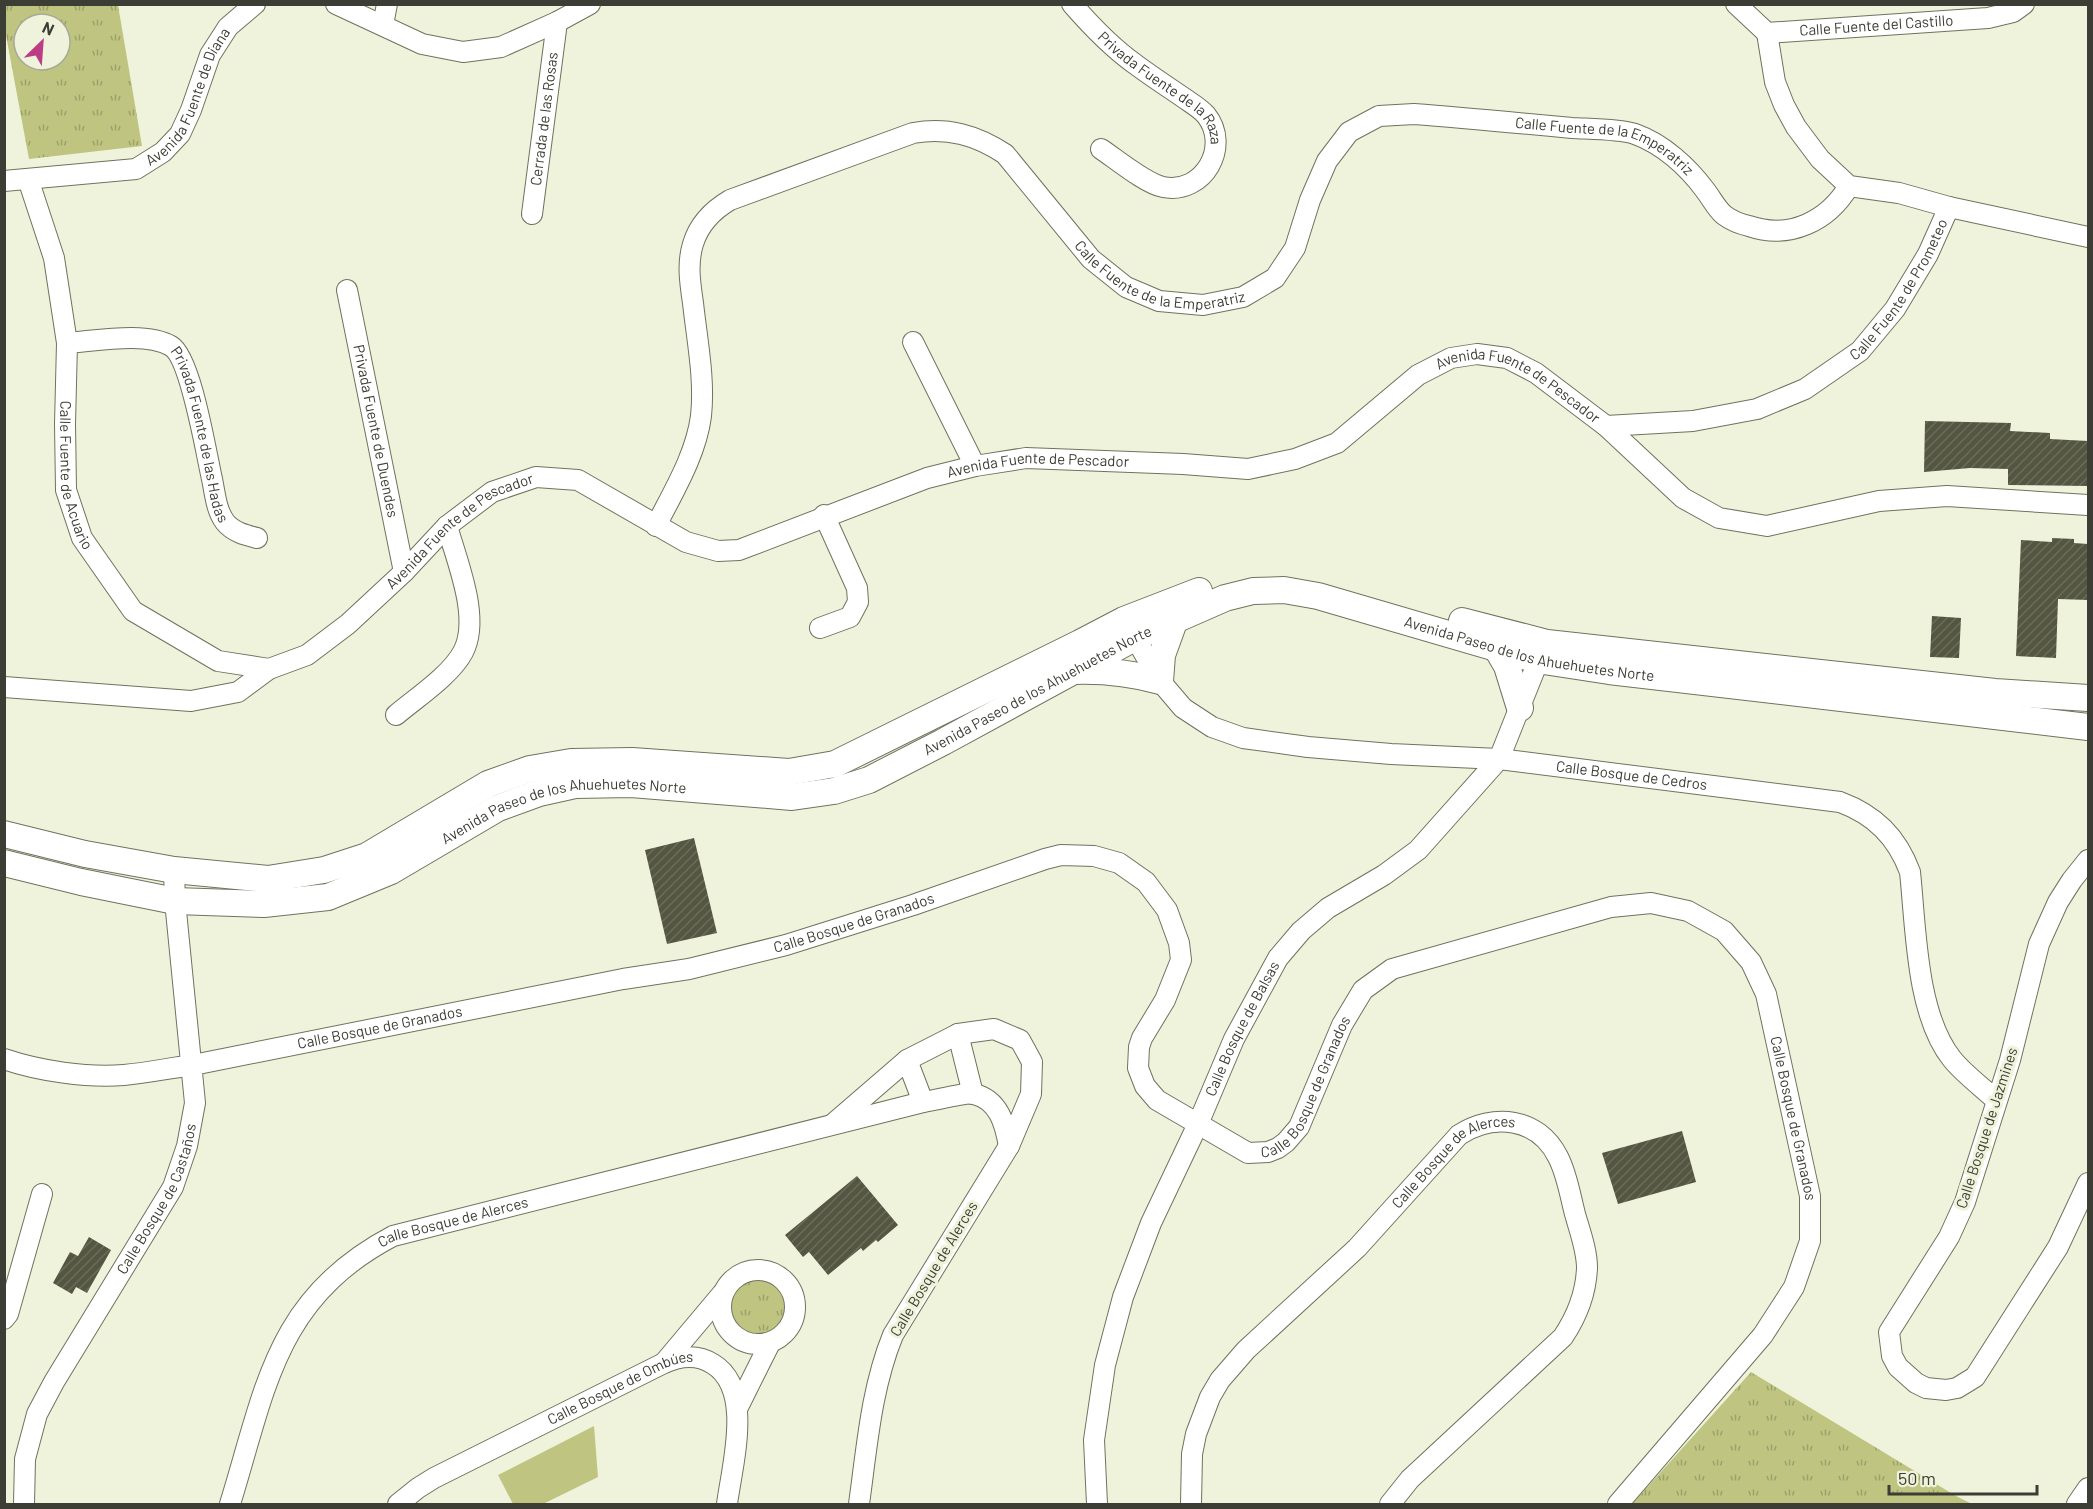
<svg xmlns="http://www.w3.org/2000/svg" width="2093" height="1509" font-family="Barlow,sans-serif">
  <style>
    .grass { fill: url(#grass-tufts); fill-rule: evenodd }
    .garden { fill: #bfc581 }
    .building { fill: url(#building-hatch) }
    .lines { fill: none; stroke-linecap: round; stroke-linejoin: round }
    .minor-casing { stroke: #70725e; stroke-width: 22 }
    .tertiary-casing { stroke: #70725e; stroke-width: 28 }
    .minor { stroke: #fff; stroke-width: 20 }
    .tertiary { stroke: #fff; stroke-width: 26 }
    .labels { text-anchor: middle; stroke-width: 6; stroke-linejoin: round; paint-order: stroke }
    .street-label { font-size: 15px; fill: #3c3d34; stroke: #f0f3db }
  </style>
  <defs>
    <pattern id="grass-tufts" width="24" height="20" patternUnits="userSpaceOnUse" patternTransform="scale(1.5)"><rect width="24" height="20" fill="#bfc581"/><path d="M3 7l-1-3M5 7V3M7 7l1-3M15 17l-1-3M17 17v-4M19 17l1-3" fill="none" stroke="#9ca16a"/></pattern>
    <pattern id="building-hatch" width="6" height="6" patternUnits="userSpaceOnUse" patternTransform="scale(1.5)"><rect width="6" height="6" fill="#545642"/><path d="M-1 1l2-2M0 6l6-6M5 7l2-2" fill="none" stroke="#6a6c5c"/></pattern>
  </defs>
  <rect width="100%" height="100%" fill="#f0f3db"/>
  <!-- grass -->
  <path class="grass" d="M 4,5 L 118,5 L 142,146 L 29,159 L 5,30 ZM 24,24 L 60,24 L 60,60 L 24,60 Z
    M727 1307a31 31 0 1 1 62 0a31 31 0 1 1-62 0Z
    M 1751,1372 L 1956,1496 L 1972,1504 L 1632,1504 Z"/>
  <!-- garden -->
  <path class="garden" d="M 594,1426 L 598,1477 L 543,1504 L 513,1504 L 498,1475 Z"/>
  <!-- building -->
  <path class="building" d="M 1925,421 L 2011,423 L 2010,431 L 2050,433 L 2050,439 L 2088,441 L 2088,486 L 2008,485 L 2008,469 L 1970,468 L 1924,472 Z
    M 2052,538 L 2074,539 L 2074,543 L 2088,544 L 2088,600 L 2058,599 L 2056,658 L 2016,656 L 2021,540 L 2052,542 Z
    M 1932,616 L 1961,618 L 1959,658 L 1930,657 Z
    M 694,838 L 717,933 L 667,944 L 645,850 Z
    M 1682,1131 L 1696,1182 L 1618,1204 L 1602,1153 Z
    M 857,1176 L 898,1225 L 878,1242 L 876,1240 L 863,1251 L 861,1248 L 828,1275 L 809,1252 L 803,1257 L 785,1235 Z
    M 89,1237 L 111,1250 L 87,1293 L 76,1287 L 72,1294 L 53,1283 L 70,1252 L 78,1256 Z"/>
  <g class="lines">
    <!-- minor casing -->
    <g class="minor-casing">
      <g id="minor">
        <path d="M 336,4 L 422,44 L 463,52 L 501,47 L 557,22 L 590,4"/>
        <path id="s1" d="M 1072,4 C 1092,27 1111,47 1135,64 C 1151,76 1168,87 1184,98 C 1191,103 1200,108 1206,115 C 1231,146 1204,195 1163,187 C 1146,184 1116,159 1101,149"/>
        <path id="s2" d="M 1736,4 L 1767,33 L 1988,18 L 2013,12 L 2024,4"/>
        <path d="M 383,25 L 387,4"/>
        <path d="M 1767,33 L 1775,82 L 1784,105 L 1796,127 L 1820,159 L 1849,186 L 1899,193 L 1949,207 L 2088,237"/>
        <path id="s3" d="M 28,179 L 54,258 L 67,343 L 65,424 L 66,490 L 82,538 L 133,611 L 218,661 L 269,669"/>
        <path id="s4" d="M 4,181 L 136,169 L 163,152 L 180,134 L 191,110 L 210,55 L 228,27 L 255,4"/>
        <path id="s5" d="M 532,214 L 557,22"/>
        <path id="s6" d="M 347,290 L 404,572"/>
        <path d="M 913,342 L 975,466"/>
        <path id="s7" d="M 67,343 C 96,341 146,331 171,346 C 191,358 206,453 212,479 C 215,493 216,510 225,522 C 233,532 245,535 257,538"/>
        <path id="s8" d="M 1606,426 L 1693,421 L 1757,409 L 1805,389 L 1860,351 L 1895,309 L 1928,254 L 1949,207"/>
        <path id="s9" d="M 656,526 C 673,492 696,455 701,416 C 705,379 697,340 693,303 C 690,283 687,263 693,244 C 699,224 713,210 730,200 L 913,133 C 948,127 976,135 1005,154 L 1091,259 L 1126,287 L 1159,301 L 1203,305 L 1243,297 L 1275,278 L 1295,248 L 1310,200 L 1327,161 L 1349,132 L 1379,116 L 1414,114 C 1466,118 1519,123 1572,128 C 1589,129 1620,129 1635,134 C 1663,144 1688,167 1705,190 C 1712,199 1716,208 1724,215 C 1732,221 1740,224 1749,226 C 1790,240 1828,221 1849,186"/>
        <path id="s10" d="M 1129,627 L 1160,681 L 1183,708 L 1212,727 L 1243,738 L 1308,747 L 1391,754 L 1499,759 L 1840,802 C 1875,815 1897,837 1910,872 C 1916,928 1916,1014 1952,1059 C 1964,1074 1982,1087 1996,1100"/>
        <path d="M 820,628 L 850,617 L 858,602 L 857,588 L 824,515"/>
        <path id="s11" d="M 4,687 L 191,701 L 238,692 L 269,669 L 307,655 L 348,624 L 404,572 L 447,526 L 492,492 L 536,477 L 578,480 L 686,542 L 718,551 L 739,550 L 927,478 L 975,466 L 1026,458 L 1183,464 L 1248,469 L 1295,459 L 1337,443 L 1418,375 L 1451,358 L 1477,354 L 1507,358 L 1536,373 L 1606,426 L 1683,498 L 1719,518 L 1767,526 L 1879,501 L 1947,496 L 2088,505"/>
        <path d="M 396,715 C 416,698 451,675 463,652 C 481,618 457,562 447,526"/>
        <path d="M 2088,860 L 2072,880 L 2058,902 L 2039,944 L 2010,1060 L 1965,1202 L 1949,1237 L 1889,1332 L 1892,1356 L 1898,1367 L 1916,1383 L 1926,1388 L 1946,1390 L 1957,1388 L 1975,1377 L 2058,1247 L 2088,1183"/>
        <path d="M 958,1034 L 973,1094"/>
        <path id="s12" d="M 4,1059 C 39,1071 87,1078 124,1075 C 147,1073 170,1068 193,1065 L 623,979 L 689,969 L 786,945 L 913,905 L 1045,859 L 1061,855 L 1094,856 L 1119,863 L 1146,882 L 1167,910 L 1179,943 L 1181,960 L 1165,1000 L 1142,1038 L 1139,1047 L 1138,1068 L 1145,1086 L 1157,1100 L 1248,1153 L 1268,1152 L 1278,1148 L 1286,1142 L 1299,1127 L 1342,1025 L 1363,990 L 1392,969 L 1611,907 L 1651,903 L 1688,911 L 1724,931 L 1751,962 L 1766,994 L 1810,1196 L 1810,1241 L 1794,1287 L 1763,1335 L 1618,1504"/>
        <path d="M 907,1060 L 923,1102"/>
        <path d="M 834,1123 L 907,1060 L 958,1034 L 994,1029 L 1020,1040 L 1032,1062 L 1031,1094 L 1009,1146 L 893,1335 C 871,1389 867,1447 859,1504"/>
        <circle cx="758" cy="1307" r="37"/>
        <path d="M 4,1319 L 8,1314 L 42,1194"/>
        <path d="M 664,1363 L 722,1294"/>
        <path d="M 738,1407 L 770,1343"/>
        <path id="s13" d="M 24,1504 L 25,1459 L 37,1414 L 54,1382 L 173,1187 L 187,1146 L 195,1103 L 175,901 L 174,870"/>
        <path id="s14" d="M 230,1504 C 266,1388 275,1298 393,1236 L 923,1102 C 933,1101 966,1092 974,1094 C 999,1100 1005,1124 1009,1146"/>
        <path id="s15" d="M 398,1504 L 418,1488 L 434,1478 L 664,1363 C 681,1356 697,1354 713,1364 C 754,1389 732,1465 727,1504"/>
        <path id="s16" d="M 1097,1504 L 1094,1440 L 1105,1365 L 1123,1297 L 1151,1223 L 1198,1124 L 1234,1039 L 1278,958 L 1301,931 L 1328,908 L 1384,875 L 1418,850 L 1499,759 L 1543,649"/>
        <path id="s17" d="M 1191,1504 L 1192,1454 L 1196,1434 L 1210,1397 L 1220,1380 L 1246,1350 L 1357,1248 L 1459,1135 C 1493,1113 1538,1117 1558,1157 C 1567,1174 1570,1195 1575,1214 C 1580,1232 1587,1250 1587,1268 C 1586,1294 1577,1316 1563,1337 L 1410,1479 L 1390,1504"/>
        <path d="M 2077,1504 L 2088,1488"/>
      </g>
    </g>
    <!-- tertiary casing -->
    <g class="tertiary-casing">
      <g id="tertiary">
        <path d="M 1462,621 L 1547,643 L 1995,692 L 2088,698"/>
        <path d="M 1497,649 L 1507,666 L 1520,708"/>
        <path d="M 1074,671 C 1104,670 1131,673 1160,681 L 1162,655 L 1175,619"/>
        <path d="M 4,834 L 85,854 L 174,870 L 268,879 L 324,870 L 367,856 L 488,784 L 530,769 L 571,762 L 632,761 L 789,772 L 835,764 L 1080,643 L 1124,620 L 1199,591"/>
        <path id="s18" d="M 4,863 L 81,882 L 175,901 L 264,904 L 328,897 L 391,871 L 498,808 L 539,793 L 575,785 L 631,784 L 792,797 L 834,791 L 869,780 L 943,742 L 1136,637 L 1225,598 L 1253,591 L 1284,590 L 1318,596 L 1537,660 L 1609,671 L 2088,727"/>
      </g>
    </g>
    <!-- minor -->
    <use href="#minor" class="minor"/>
    <!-- tertiary -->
    <use href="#tertiary" class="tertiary"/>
  </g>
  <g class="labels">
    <!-- street labels -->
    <g class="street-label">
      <text dy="5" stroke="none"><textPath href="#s2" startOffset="152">Calle Fuente del Castillo</textPath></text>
      <text dy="5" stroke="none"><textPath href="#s1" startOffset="124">Privada Fuente de la Raza</textPath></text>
      <text dy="5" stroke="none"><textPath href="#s4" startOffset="225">Avenida Fuente de Diana</textPath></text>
      <text dy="5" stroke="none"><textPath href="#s5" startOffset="96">Cerrada de las Rosas</textPath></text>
      <text dy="5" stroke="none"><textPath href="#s9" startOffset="1412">Calle Fuente de la Emperatriz</textPath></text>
      <text dy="5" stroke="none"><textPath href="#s9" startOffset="852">Calle Fuente de la Emperatriz</textPath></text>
      <text dy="5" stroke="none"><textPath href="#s8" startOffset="344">Calle Fuente de Prometeo</textPath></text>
      <text dy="5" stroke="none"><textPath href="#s11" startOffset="1665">Avenida Fuente de Pescador</textPath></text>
      <text dy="5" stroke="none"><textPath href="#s6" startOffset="144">Privada Fuente de Duendes</textPath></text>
      <text dy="5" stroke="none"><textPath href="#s7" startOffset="200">Privada Fuente de las Hadas</textPath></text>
      <text dy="5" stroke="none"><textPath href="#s11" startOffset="1143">Avenida Fuente de Pescador</textPath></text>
      <text dy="5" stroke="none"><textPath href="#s3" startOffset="303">Calle Fuente de Acuario</textPath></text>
      <text dy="5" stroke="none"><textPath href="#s11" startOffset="513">Avenida Fuente de Pescador</textPath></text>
      <text dy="5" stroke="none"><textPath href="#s18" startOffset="1611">Avenida Paseo de los Ahuehuetes Norte</textPath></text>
      <text dy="5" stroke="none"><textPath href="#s18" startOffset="1089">Avenida Paseo de los Ahuehuetes Norte</textPath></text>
      <text dy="5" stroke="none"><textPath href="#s10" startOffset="556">Calle Bosque de Cedros</textPath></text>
      <text dy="5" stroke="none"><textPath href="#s18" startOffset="585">Avenida Paseo de los Ahuehuetes Norte</textPath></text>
      <text dy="5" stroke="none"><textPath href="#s12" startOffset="868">Calle Bosque de Granados</textPath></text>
      <text dy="5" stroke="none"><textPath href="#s12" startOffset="382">Calle Bosque de Granados</textPath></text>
      <text dy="5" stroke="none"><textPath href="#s16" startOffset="504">Calle Bosque de Balsas</textPath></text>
      <text dy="5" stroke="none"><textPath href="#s12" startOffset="1623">Calle Bosque de Granados</textPath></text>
      <text dy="5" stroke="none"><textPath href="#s12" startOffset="2325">Calle Bosque de Granados</textPath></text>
      <text transform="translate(1987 1128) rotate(-72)" y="5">Calle Bosque de Jazmines</text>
      <text dy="5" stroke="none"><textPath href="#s17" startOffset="454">Calle Bosque de Alerces</textPath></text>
      <text dy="5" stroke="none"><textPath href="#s13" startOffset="339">Calle Bosque de Castaños</textPath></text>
      <text dy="5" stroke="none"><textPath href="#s14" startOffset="387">Calle Bosque de Alerces</textPath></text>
      <text transform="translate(934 1269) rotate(-59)" y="5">Calle Bosque de Alerces</text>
      <text dy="5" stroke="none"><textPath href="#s15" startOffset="252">Calle Bosque de Ombúes</textPath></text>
    </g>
  </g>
  <!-- border -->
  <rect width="2093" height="1509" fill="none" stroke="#3c3d34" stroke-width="12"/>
  <!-- north arrow -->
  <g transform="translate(42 42) rotate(25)"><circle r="28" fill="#f0f3db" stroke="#a8aa98" stroke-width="1.5"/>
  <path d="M0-4.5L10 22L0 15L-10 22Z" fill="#bc3c86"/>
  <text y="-9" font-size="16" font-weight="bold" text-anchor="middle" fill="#3c3d34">N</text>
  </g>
  <!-- scale -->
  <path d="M1889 1485v9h148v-9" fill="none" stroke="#3c3d34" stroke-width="3"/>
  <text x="1898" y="1485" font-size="18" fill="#3c3d34" stroke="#f0f3db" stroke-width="4.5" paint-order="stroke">50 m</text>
</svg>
